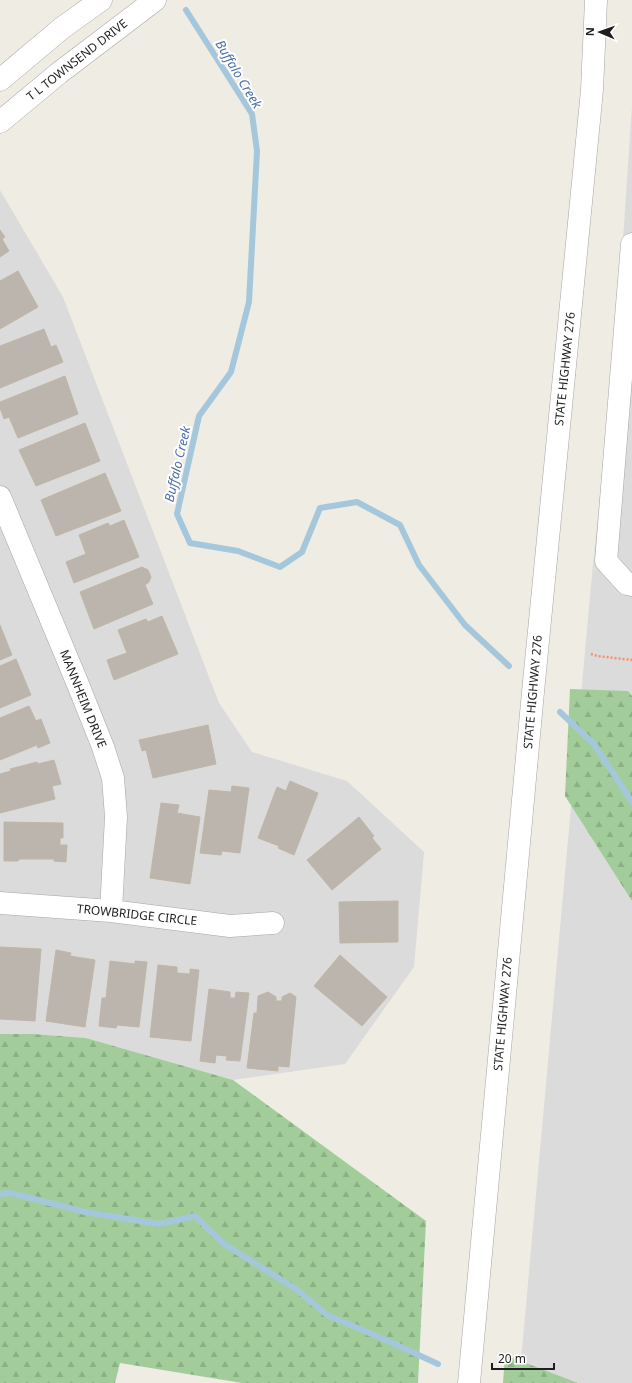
<svg xmlns="http://www.w3.org/2000/svg" width="632" height="1383" font-family="'Noto Sans',sans-serif">
  <style>
    .residential { fill: #dcdbdb }
    .forest { fill: url(#forest-firs) }
    .lines { fill: none; stroke-linecap: round; stroke-linejoin: round }
    .stream { stroke: #a5c7db; stroke-width: 6 }
    .building { fill: #bbb5ad; stroke: #c0b5a7 }
    .minor-casing { stroke: #a5a5a5; stroke-width: 23 }
    .path { stroke: #f68f6e; stroke-width: 2.5; stroke-dasharray: 2 2; stroke-linecap: butt }
    .minor { stroke: #fff; stroke-width: 22 }
    .labels { text-anchor: middle; stroke-width: 4; stroke-linejoin: round; paint-order: stroke }
    .street-label { font-size: 12px; fill: #1e1e1e; stroke: #fff }
    .water-label { font-size: 13px; font-style: italic; fill: #4d6fab; stroke: #fff }
  </style>
  <defs>
    <pattern id="forest-firs" width="22" height="20" patternUnits="userSpaceOnUse"><rect width="22" height="20" fill="#a2cd9a"/><path d="M5 1l3.5 6h-7zM16 11l3.5 6h-7z" fill="#8bb084"/></pattern>
  </defs>
  <rect width="100%" height="100%" fill="#efece4"/>
  <!-- residential -->
  <path class="residential" d="M 632,106 L 632,1383 L 519,1383 L 590,596 L 610,393 L 624,225 Z
    M 0,190 L 63,297 L 219,703 L 252,752 L 347,781 L 424,852 L 414,967 L 345,1064 L 233,1080 L 86,1038 L 33,1034 L 0,1034 Z"/>
  <!-- forest -->
  <path class="forest" d="M 570,689 L 628,691 L 632,696 L 632,901 L 565,796 Z
    M 0,1034 L 33,1034 L 86,1038 L 233,1080 L 426,1221 L 418,1383 L 242,1383 L 120,1363 L 115,1383 L 0,1383 Z
    M 505,1355 L 578,1383 L 503,1383 Z"/>
  <g class="lines">
    <!-- stream -->
    <path class="stream" d="M 186,10 L 252,114 L 257,151 L 249,302 L 231,372 L 199,416 L 177,514 L 190,543 L 238,551 L 280,567 L 302,552 L 320,508 L 357,502 L 400,525 L 419,565 L 465,625 L 509,666
      M 560,712 L 594,744 L 632,802
      M 0,1194 L 11,1193 L 85,1212 L 159,1224 L 195,1216 L 224,1244 L 296,1289 L 327,1315 L 388,1341 L 438,1364"/>
  </g>
  <!-- building -->
  <path class="building" d="M 0,230 L 5,237 L 2,239 L 9,251 L 0,257 Z
    M 18,271 L 38,307 L 0,329 L 0,281 Z
    M 44,329 L 51,347 L 56,345 L 63,362 L 0,388 L 0,346 Z
    M 65,376 L 78,414 L 18,438 L 9,417 L 4,419 L 0,408 L 0,402 Z
    M 85,423 L 100,461 L 36,486 L 19,450 Z
    M 105,473 L 121,511 L 56,536 L 41,500 Z
    M 124,520 L 139,557 L 74,583 L 66,562 L 86,554 L 79,535 L 108,523 L 110,526 Z
    M 142,567 L 148,570 L 151,577 L 149,582 L 145,585 L 153,604 L 94,629 L 80,592 Z
    M 162,616 L 178,654 L 114,680 L 107,660 L 127,653 L 118,630 L 146,619 L 148,622 Z
    M 0,625 L 12,655 L 0,660 Z
    M 16,659 L 31,695 L 0,708 L 0,666 Z
    M 29,706 L 36,721 L 41,719 L 50,743 L 38,748 L 37,745 L 0,760 L 0,718 Z
    M 208,725 L 216,764 L 153,778 L 146,750 L 142,751 L 139,740 Z
    M 54,760 L 61,784 L 52,786 L 55,799 L 0,813 L 0,774 L 11,771 L 10,769 L 37,762 L 38,764 Z
    M 290,781 L 318,793 L 294,855 L 278,848 L 279,846 L 258,838 L 277,787 L 286,791 Z
    M 232,786 L 249,788 L 240,853 L 222,851 L 221,855 L 200,853 L 209,790 L 231,792 Z
    M 161,803 L 179,805 L 177,813 L 200,817 L 190,884 L 150,878 Z
    M 359,817 L 374,836 L 372,838 L 381,849 L 332,890 L 307,860 Z
    M 4,822 L 63,823 L 63,838 L 60,838 L 60,845 L 67,845 L 66,862 L 54,861 L 54,859 L 19,859 L 18,861 L 4,861 Z
    M 398,901 L 398,942 L 340,943 L 339,902 Z
    M 0,947 L 41,949 L 35,1021 L 0,1019 Z
    M 56,950 L 71,953 L 70,956 L 95,960 L 85,1027 L 46,1021 Z
    M 340,955 L 387,997 L 362,1026 L 314,986 Z
    M 110,961 L 135,964 L 135,961 L 147,962 L 139,1027 L 117,1025 L 116,1028 L 99,1026 L 102,998 L 106,998 Z
    M 158,965 L 177,967 L 177,973 L 190,974 L 190,969 L 199,970 L 191,1041 L 150,1037 Z
    M 209,989 L 230,992 L 230,998 L 235,998 L 236,992 L 249,993 L 240,1061 L 226,1060 L 227,1056 L 216,1055 L 215,1063 L 200,1061 Z
    M 268,992 L 276,997 L 276,1001 L 282,1001 L 282,997 L 290,993 L 296,997 L 289,1067 L 278,1066 L 278,1071 L 247,1068 L 254,1013 L 257,1013 L 258,996 Z"/>
  <g class="lines">
    <!-- minor casing -->
    <g class="minor-casing">
      <path id="minor" d="M 0,80 L 62,28 L 101,0
        M 0,122 L 59,73 L 155,0
        M 632,244 L 606,561 L 627,584 L 632,585
        M 0,497 L 77,682 L 103,747 L 113,778 L 116,817 L 111,911
        M 0,903 L 111,911 L 230,926 L 273,923
        M 469,1383 L 533,692 L 592,90 L 596,0"/>
    </g>
    <!-- path -->
    <path class="path" d="M 591,654 L 597,656 L 632,660"/>
    <!-- minor -->
    <use href="#minor" class="minor"/>
  </g>
  <g class="labels">
    <!-- street labels -->
    <g class="street-label">
      <text transform="translate(77 60) rotate(-38)" y="4">T L TOWNSEND DRIVE</text>
      <text transform="translate(565 369) rotate(-84)" y="4">STATE HIGHWAY 276</text>
      <text transform="translate(533 692) rotate(-85)" y="4">STATE HIGHWAY 276</text>
      <text transform="translate(83 699) rotate(68)" y="4">MANNHEIM DRIVE</text>
      <text transform="translate(137 915) rotate(6)" y="4">TROWBRIDGE CIRCLE</text>
      <text transform="translate(503 1014) rotate(-85)" y="4">STATE HIGHWAY 276</text>
    </g>
    <!-- water labels -->
    <g class="water-label">
      <text transform="translate(239 74) rotate(59)" y="5">Buffalo Creek</text>
      <text transform="translate(177 464) rotate(-77)" y="5">Buffalo Creek</text>
    </g>
  </g>
  <!-- north arrow -->
  <g transform="translate(600 32) rotate(272)" stroke="#ffffff" stroke-width="3" paint-order="stroke">
  <path d="M0-3L7 15L0 10L-7 15Z" fill="#1e1e1e"/>
  <text y="-6" font-size="11" font-weight="bold" text-anchor="middle" fill="#1e1e1e">N</text>
  </g>
  <!-- scale -->
  <path d="M492 1363v6h62v-6" fill="none" stroke="#1e1e1e" stroke-width="2"/>
  <text x="498" y="1363" font-size="12" fill="#1e1e1e" stroke="#ffffff" stroke-width="3" paint-order="stroke">20 m</text>
</svg>
